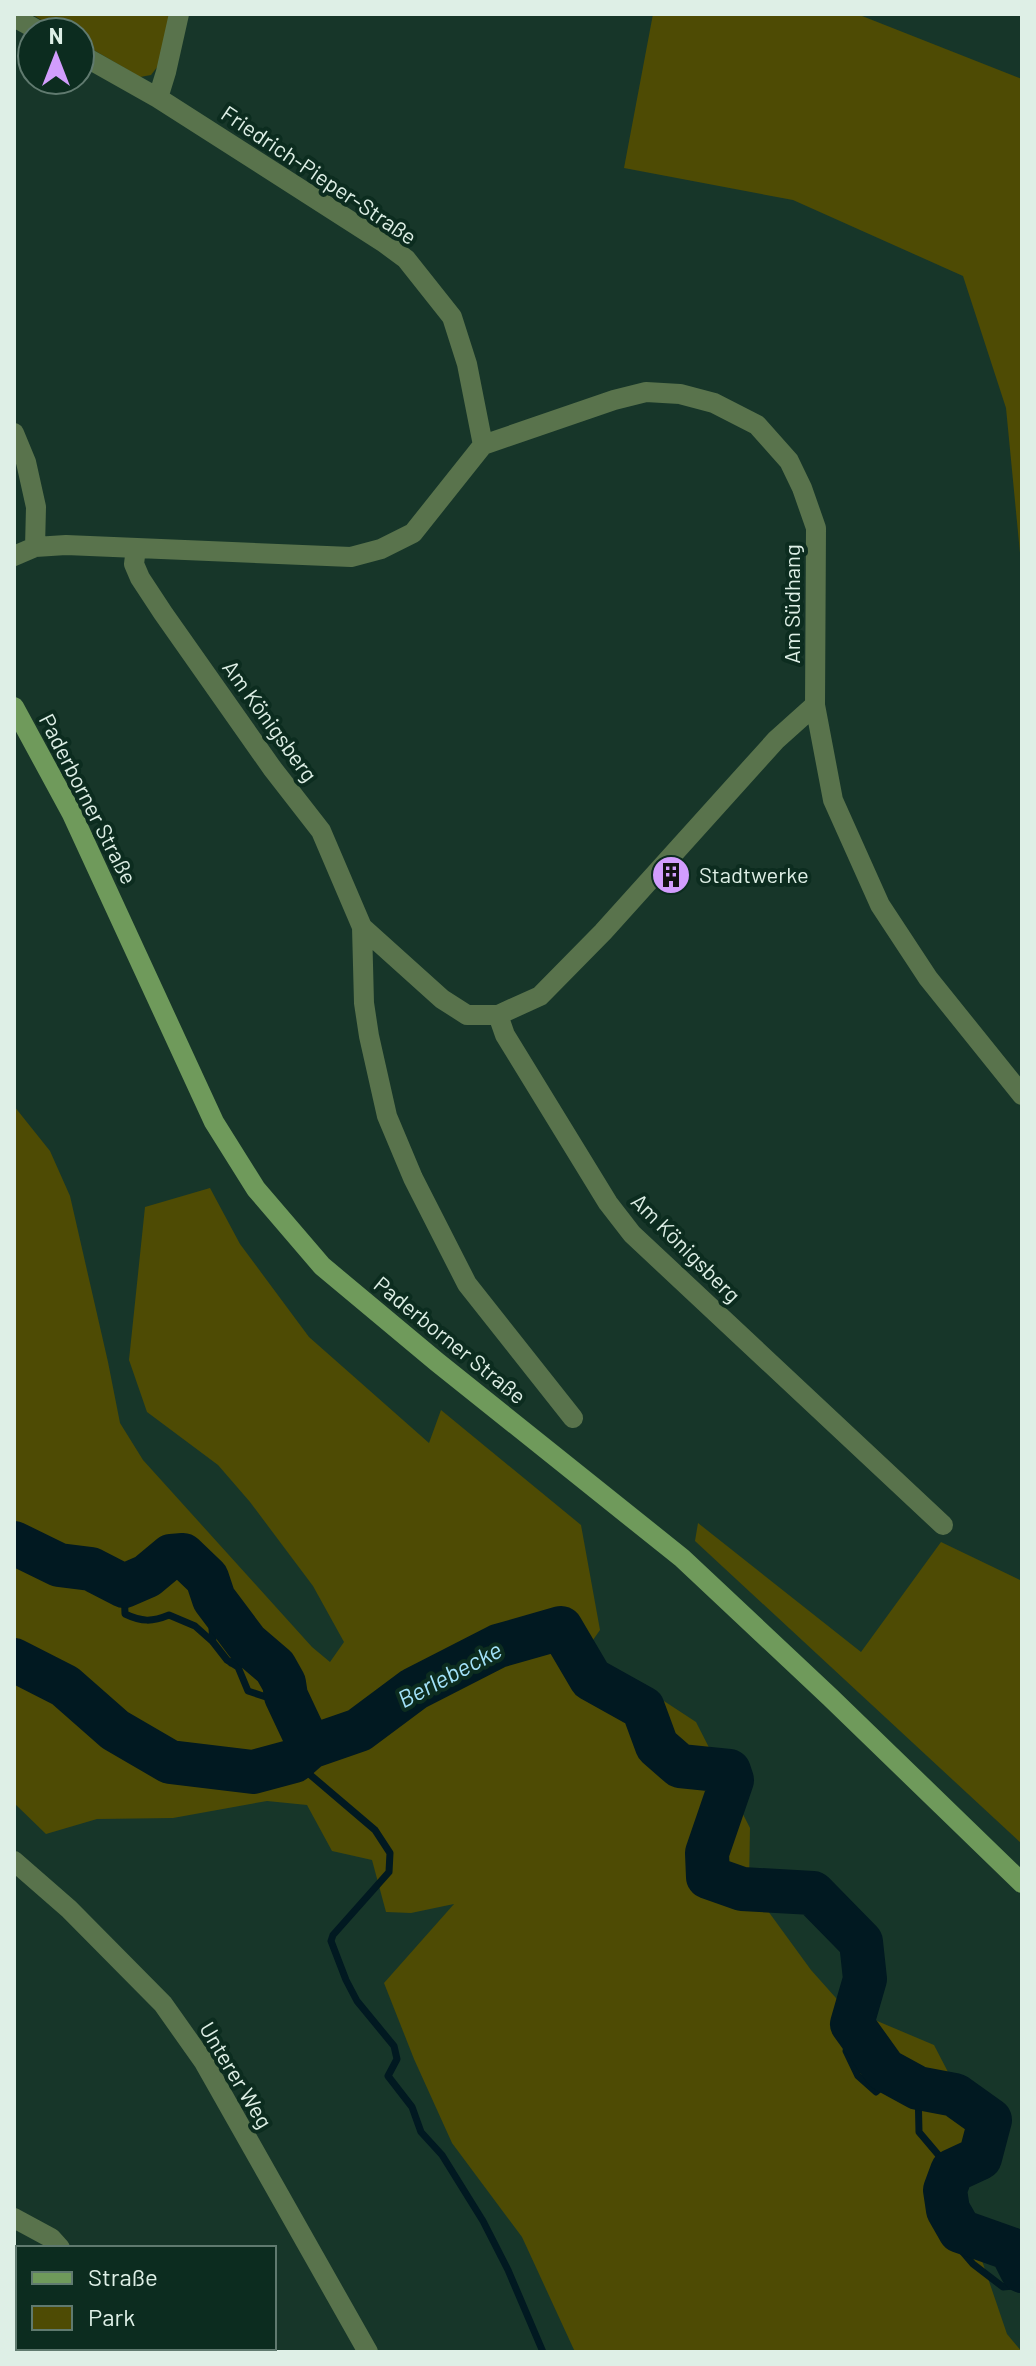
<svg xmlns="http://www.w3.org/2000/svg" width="1036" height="2366" font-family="Barlow,sans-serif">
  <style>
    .green { fill: #4e4b04 }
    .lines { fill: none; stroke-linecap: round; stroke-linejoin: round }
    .stream { stroke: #011921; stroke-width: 7 }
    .river { stroke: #011921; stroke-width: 44 }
    .street { stroke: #59734c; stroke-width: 20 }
    .secondary { stroke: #6f9a5b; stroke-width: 20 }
    .labels { text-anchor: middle; stroke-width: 8; stroke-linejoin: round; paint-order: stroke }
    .street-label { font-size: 22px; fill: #deefe6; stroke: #0c2c1f }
    .poi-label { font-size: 22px; fill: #deefe6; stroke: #0c2c1f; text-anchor: start }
    .water-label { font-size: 24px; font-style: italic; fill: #a3e2f9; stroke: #0c2c1f }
  </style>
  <rect width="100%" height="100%" fill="#173629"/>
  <!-- green -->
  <path class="green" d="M 31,14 L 172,14 L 158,66 L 151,75 L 140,77 L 80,42 L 80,32 L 62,32 Z
    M 653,14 L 857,14 L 1022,79 L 1022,552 L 1020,553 L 1006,408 L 963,276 L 793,200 L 624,168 Z
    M 14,1106 L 50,1151 L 70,1196 L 108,1362 L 120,1423 L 143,1460 L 312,1647 L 330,1662 L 344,1642 L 313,1586 L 250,1502 L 218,1465 L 147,1412 L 129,1360 L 145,1207 L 210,1188 L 240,1244 L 309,1337 L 429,1443 L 441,1410 L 581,1525 L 600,1630 L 586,1650 L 696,1722 L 750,1828 L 749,1885 L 811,1970 L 844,2007 L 934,2045 L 975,2124 L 960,2196 L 1007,2334 L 1022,2352 L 575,2352 L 522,2237 L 452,2143 L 414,2059 L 384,1983 L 454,1904 L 411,1913 L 386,1912 L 372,1860 L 332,1851 L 307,1805 L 267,1801 L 173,1818 L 97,1819 L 46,1834 L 14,1803 Z
    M 698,1523 L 861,1652 L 941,1542 L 1022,1581 L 1022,1844 L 695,1541 Z"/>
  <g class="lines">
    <!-- stream -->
    <path class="stream" d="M 124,1586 L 125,1614 C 142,1622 152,1622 169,1615 L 195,1626 L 213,1642 L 227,1660 L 238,1667 L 248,1691 L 266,1697 L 286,1696
      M 213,1642 L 212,1629 L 221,1608
      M 231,1663 L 243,1653 L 253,1650
      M 294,1761 L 375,1830 L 390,1853 L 389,1872 L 333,1935 L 331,1941 L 346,1980 L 357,2001 L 394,2046 L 397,2059 L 388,2076 L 412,2107 L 421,2132 L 442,2155 L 483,2221 L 508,2270 L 543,2352
      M 852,2024 L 846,2051 L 858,2076 L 876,2092 L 895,2075
      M 918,2088 L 919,2132 L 952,2171
      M 960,2231 L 961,2250 L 973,2264 L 1003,2287 L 1022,2285"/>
    <!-- river -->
    <path class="river" d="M 14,1543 L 59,1565 L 91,1569 L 124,1586 L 147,1576 L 171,1556 L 183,1555 L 207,1578 L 214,1599 L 247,1643 L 275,1667 L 284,1683 L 286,1696 L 310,1747
      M 14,1660 L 65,1686 L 115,1730 L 170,1762 L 253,1772 L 294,1761 L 310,1747 L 359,1730 L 414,1689 L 498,1646 L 561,1628 L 591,1679 L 643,1708 L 657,1746 L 680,1766 L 729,1771 L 732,1780 L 707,1853 L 708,1877 L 742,1889 L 813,1893 L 861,1942 L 865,1979 L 852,2024 L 885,2070 L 918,2088 L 955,2095 L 990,2120 L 980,2158 L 952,2171 L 945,2190 L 948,2210 L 960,2231 L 1011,2249 L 1022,2271"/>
    <!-- street -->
    <path class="street" d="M 14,17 L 41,32
      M 158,98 L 166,72 L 179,14
      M 14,433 L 26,462 L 36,507 L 35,547
      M 483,445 L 614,400 L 646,392 L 680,394 L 714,403 L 757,425 L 789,461 L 802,488 L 816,528 L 815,705 L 833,800 L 880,905 L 928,978 L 1022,1095
      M 136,548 L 134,564 L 140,578 L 163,613 L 272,768 L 321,831 L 362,927 L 442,999 L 467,1015 L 498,1015 L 540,996 L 603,932 L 776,740 L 815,705
      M 14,556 L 35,547 L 66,545 L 351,557 L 381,549 L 413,533 L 483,445 L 467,364 L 452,317 L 406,259 L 383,242 L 158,98 L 80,54
      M 362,927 L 364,1003 L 369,1036 L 387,1116 L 413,1178 L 467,1284 L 573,1418
      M 498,1015 L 505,1035 L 608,1203 L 632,1234 L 943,1525
      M 14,1861 L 69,1909 L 163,2004 L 204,2062 L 368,2352
      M 14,2218 L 51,2238 L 60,2248
      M 147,2348 L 150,2352"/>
    <!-- secondary -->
    <path class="secondary" d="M 14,707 L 72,814 L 214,1122 L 256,1189 L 322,1266 L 437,1362 L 682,1558 L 830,1697 L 1022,1883"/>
  </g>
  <!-- icons -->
  <defs>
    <g id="building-disc" transform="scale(2)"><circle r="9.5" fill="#d29dfd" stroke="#0c2c1f"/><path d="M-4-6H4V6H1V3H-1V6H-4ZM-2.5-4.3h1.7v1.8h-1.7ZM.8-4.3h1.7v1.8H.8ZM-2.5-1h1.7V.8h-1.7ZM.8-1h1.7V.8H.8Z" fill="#111"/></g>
  </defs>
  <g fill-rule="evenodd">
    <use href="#building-disc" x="671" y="875"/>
  </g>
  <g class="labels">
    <!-- street labels -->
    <g class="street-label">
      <text transform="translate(319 175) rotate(34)" y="8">Friedrich-Pieper-Straße</text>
      <text transform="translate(792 604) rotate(-90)" y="8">Am Südhang</text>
      <text transform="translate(270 721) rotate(54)" y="8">Am Königsberg</text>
      <text transform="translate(88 799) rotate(63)" y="8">Paderborner Straße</text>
      <text transform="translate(686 1248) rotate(45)" y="8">Am Königsberg</text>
      <text transform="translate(450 1340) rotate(39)" y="8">Paderborner Straße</text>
      <text transform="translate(236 2075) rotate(59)" y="8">Unterer Weg</text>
    </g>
    <!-- poi labels -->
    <g class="poi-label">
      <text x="699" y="883">Stadtwerke</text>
    </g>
    <!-- water labels -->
    <g class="water-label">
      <text transform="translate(450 1675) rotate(-28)" y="8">Berlebecke</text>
    </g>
  </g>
  <!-- border -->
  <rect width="1036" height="2366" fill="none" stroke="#deefe6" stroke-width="32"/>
  <!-- legend -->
  <rect x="16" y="2246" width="260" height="104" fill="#0c2c1f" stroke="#607a6f" stroke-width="2"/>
  <rect x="32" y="2272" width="40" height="12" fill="#6f9a5b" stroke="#607a6f" stroke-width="2"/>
  <text x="88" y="2286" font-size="24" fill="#deefe6">Straße</text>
  <rect x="32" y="2306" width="40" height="24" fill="#4e4b04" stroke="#607a6f" stroke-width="2"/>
  <text x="88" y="2326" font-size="24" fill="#deefe6">Park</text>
  <!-- north arrow -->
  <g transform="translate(56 56)"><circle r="38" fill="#0c2c1f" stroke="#607a6f" stroke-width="2"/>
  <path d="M0-6L14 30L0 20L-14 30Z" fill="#d29dfd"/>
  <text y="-12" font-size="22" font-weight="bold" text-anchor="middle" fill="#deefe6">N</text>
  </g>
</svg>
